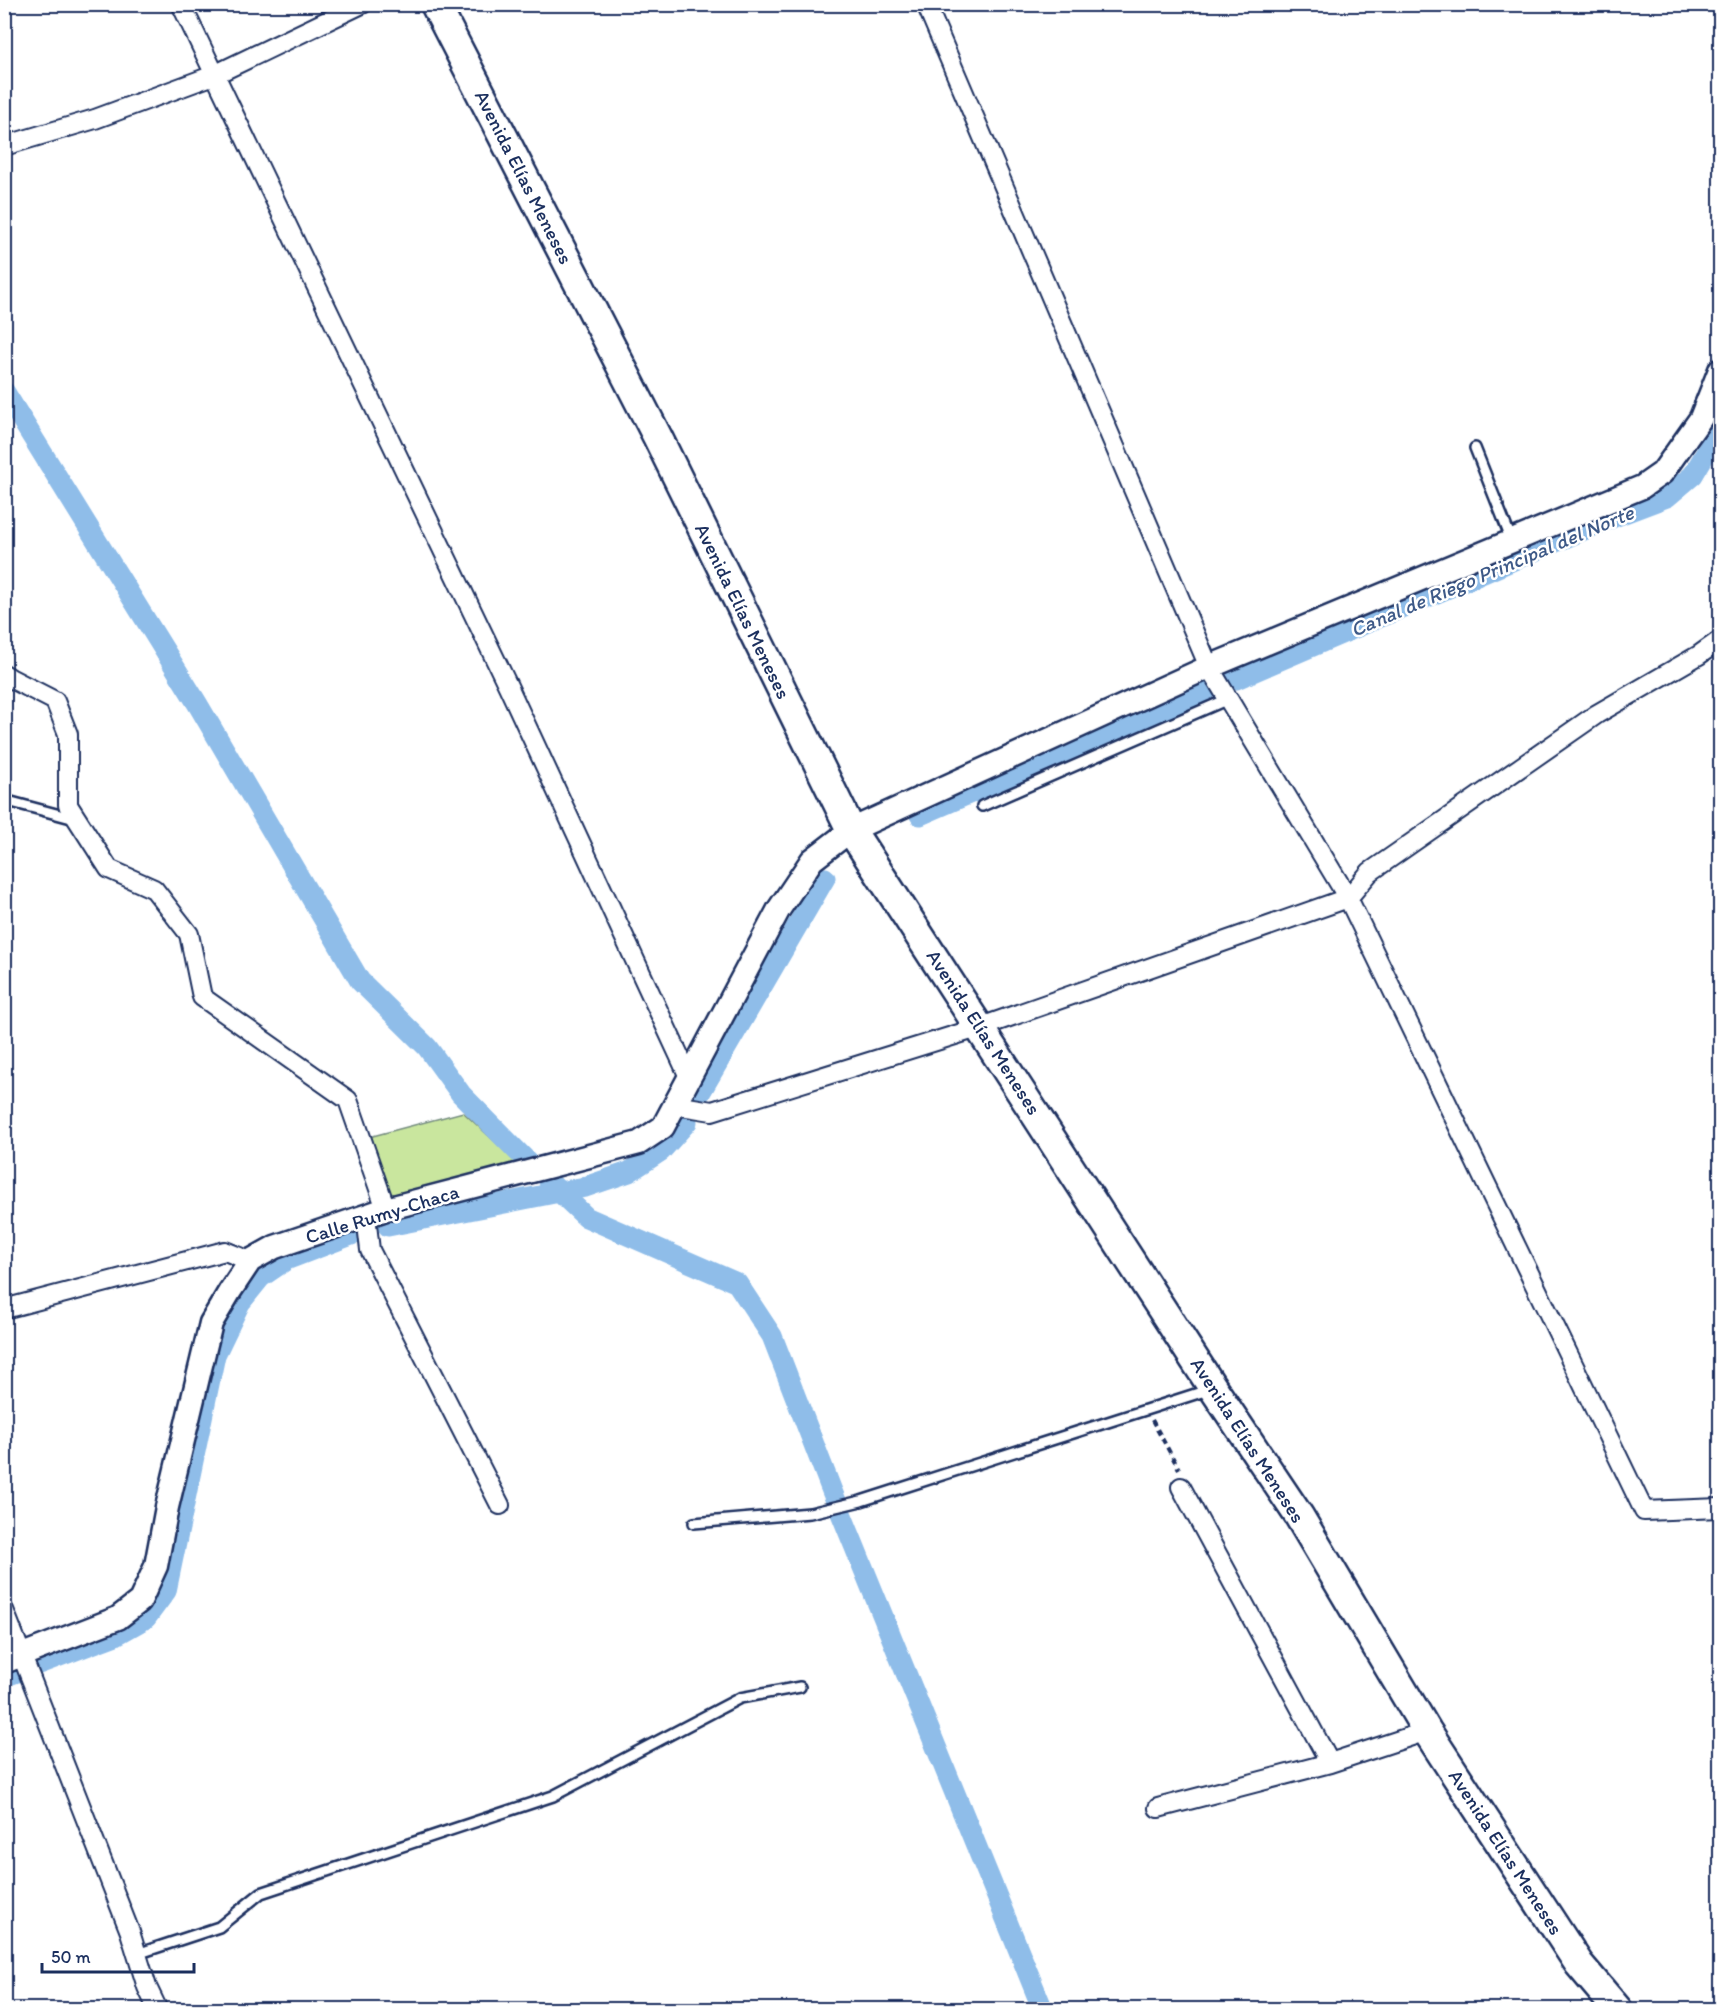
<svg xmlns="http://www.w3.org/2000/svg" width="1725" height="2014" font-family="Itim,sans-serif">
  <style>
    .green { fill: #c9e69e; stroke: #728a7e; stroke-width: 1.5 }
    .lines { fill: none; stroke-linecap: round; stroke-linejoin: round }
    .canal { stroke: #8fbde9; stroke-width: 21 }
    .service-casing { stroke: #1b2f5e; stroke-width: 14 }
    .minor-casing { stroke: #1b2f5e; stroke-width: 22 }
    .tertiary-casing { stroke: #1b2f5e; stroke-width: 27 }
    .primary-casing { stroke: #1b2f5e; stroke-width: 33 }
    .path { stroke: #1b2f5e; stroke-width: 4; stroke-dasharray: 6 4.5; stroke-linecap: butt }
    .service { stroke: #fff; stroke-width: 9 }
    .minor { stroke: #fff; stroke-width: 18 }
    .tertiary { stroke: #fff; stroke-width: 22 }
    .primary { stroke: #fff; stroke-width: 28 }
    .labels { text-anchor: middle; stroke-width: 5; stroke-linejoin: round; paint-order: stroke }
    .street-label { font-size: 20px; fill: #1b2f5e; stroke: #fff }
    .water-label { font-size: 21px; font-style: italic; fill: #3e5a88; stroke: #fff }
  </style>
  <rect width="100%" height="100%" fill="#fff"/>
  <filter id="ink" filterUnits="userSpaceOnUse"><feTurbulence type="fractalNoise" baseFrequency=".0167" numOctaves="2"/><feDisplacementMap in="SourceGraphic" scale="12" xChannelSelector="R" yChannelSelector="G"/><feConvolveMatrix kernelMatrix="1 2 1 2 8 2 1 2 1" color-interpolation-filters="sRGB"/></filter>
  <g filter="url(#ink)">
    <!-- green -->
    <path class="green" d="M 463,1112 L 519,1164 L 391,1198 L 369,1137 Z"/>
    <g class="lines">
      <!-- canal -->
      <path class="canal" d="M 4,391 L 197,703 L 360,981 L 427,1047 L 461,1094 L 527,1161
        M 1236,679 L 1614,517 L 1667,497 L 1693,475 L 1720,429
        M 920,815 L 1205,692
        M 700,1093 L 825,878
        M 549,1182 L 586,1217 L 737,1283 L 772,1336 L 832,1491 L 1043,2010
        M 388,1226 L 585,1187 L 629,1172 L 661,1151 L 687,1122
        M 4,1677 L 116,1635 L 146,1618 L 166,1591 L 215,1355 L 240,1303 L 261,1277 L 286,1260 L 354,1234"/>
      <!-- service casing -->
      <g class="service-casing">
        <path id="service" d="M 1475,448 L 1512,541
          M 4,800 L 75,819
          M 982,806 L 1228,699
          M 694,1523 L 810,1513 L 861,1501 L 1211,1389
          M 137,1954 L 219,1927 L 261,1893 L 553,1796 L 740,1698 L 800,1687"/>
      </g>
      <!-- minor casing -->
      <g class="minor-casing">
        <path id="minor" d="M 181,4 L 508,686 L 690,1079
          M 926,4 L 1209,667 L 1348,898 L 1644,1511 L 1720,1508
          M 4,146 L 95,119 L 214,75 L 362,4
          M 4,674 L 10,678 L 55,701 L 68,734 L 68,805 L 109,869 L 154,889 L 189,934 L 202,997 L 348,1100 L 386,1209
          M 675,1105 L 712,1111 L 981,1027 L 1348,898 L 1370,872 L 1597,714 L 1699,655 L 1720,640
          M 366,1216 L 370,1250 L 500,1505
          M 4,1309 L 225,1251 L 250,1261
          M 1181,1487 L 1330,1763
          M 4,1610 L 130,1932 L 147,1987 L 158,2010
          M 1158,1808 L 1330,1763 L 1427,1731"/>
      </g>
      <!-- tertiary casing -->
      <g class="tertiary-casing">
        <path id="tertiary" d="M 4,1662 L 118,1618 L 140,1601 L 156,1566 L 167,1507 L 211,1323 L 230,1291 L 250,1261 L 275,1247 L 386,1209 L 639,1143 L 663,1127 L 779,909 L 812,860 L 851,830 L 1209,667 L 1642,487 L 1662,473 L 1701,418 L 1720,370"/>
      </g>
      <!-- primary casing -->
      <g class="primary-casing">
        <path id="primary" d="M 435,4 L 657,436 L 851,830 L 1213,1388 L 1299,1516 L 1427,1731 L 1579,1964 L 1618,2010"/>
      </g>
      <!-- path -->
      <path class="path" d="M 1152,1420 L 1179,1469"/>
      <!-- service -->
      <use href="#service" class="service"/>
      <!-- minor -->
      <use href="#minor" class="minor"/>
      <!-- tertiary -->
      <use href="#tertiary" class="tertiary"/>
      <!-- primary -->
      <use href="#primary" class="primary"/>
    </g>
  </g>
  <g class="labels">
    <!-- street labels -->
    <g class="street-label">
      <text transform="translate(524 177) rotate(63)" y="7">Avenida Elías Meneses</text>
      <text transform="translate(743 611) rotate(64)" y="7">Avenida Elías Meneses</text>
      <text transform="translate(984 1032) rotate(57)" y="7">Avenida Elías Meneses</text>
      <text transform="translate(382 1214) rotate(-17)" y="7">Calle Rumy-Chaca</text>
      <text transform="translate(1248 1440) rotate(57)" y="7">Avenida Elías Meneses</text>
      <text transform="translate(1506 1852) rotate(57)" y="7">Avenida Elías Meneses</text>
    </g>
    <!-- water labels -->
    <g class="water-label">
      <text transform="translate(1492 571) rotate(-23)" y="7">Canal de Riego Principal del Norte</text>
    </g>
  </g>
  <!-- margin -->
  <rect width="1725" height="2014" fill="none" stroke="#fff" stroke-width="24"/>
  <rect x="12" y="12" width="1701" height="1990" fill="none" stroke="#1b2f5e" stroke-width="2" filter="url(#ink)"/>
  <!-- scale -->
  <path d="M42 1963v9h152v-9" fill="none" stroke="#1b2f5e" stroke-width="3"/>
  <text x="51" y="1963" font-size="18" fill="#1b2f5e" stroke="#ffffff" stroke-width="4.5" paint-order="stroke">50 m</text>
</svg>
